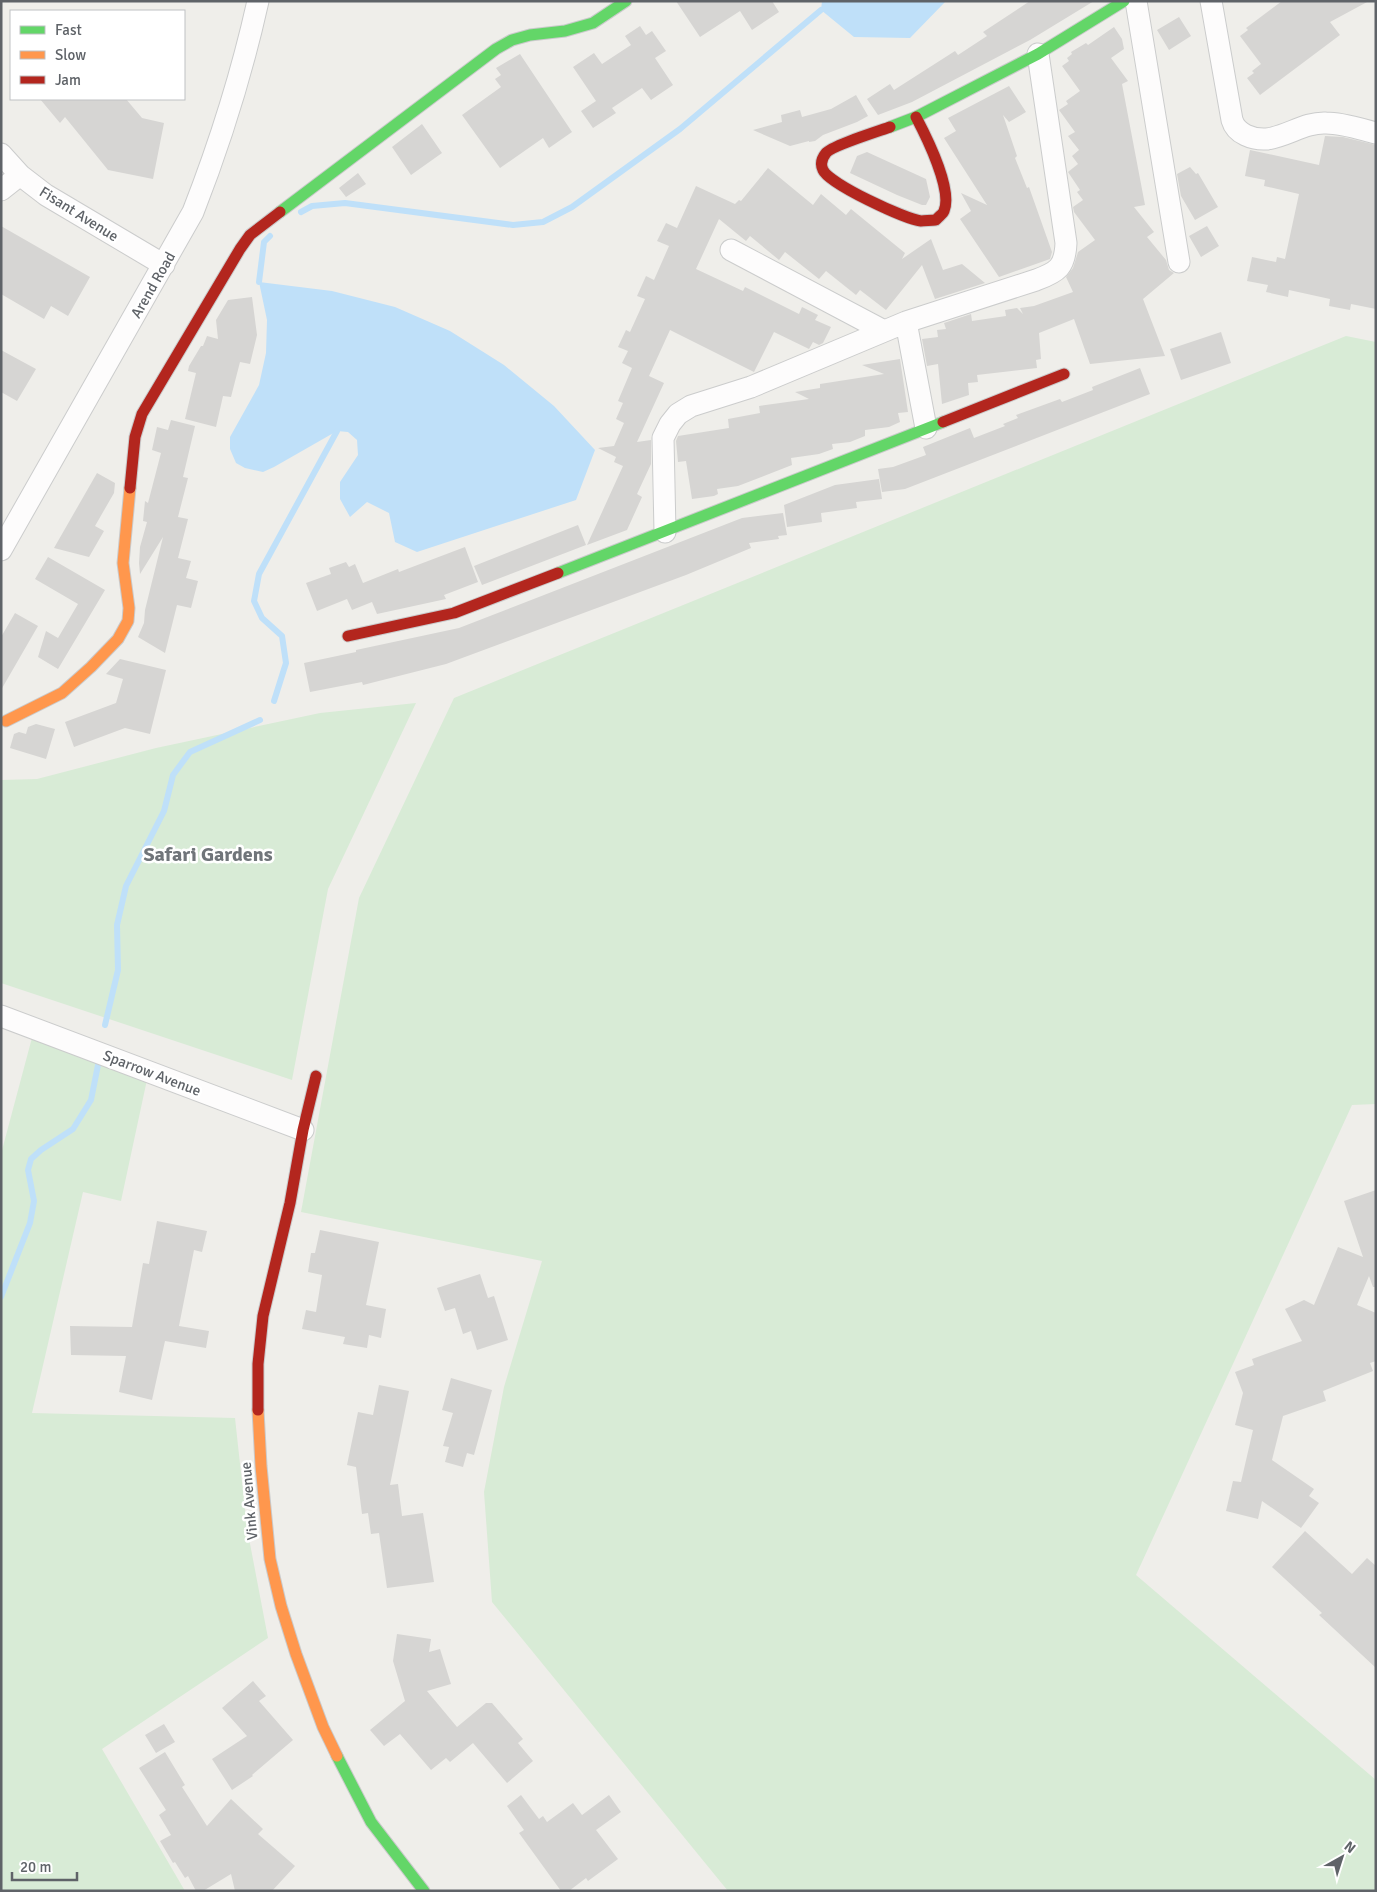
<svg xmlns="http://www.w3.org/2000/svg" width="1377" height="1892" font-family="Signika,sans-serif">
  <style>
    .green { fill: #d8ebd6 }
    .water { fill: #bfe0f9 }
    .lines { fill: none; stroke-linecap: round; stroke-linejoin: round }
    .stream { stroke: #bfe0f9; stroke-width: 6 }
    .building { fill: #d6d5d3 }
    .street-casing { stroke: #cbcccc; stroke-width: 23 }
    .fast-casing { stroke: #cacacb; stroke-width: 13 }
    .slow-casing { stroke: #cacacb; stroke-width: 13 }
    .jam-casing { stroke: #cacacb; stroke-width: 13 }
    .street { stroke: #fdfcfc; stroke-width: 21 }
    .fast { stroke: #63d668; stroke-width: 11 }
    .slow { stroke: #ff974d; stroke-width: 11 }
    .jam { stroke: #b3261e; stroke-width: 11 }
    .labels { text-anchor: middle; stroke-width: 5; stroke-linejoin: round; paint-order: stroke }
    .street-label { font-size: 15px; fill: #5f6368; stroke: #fff }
    .district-label { font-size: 20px; font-weight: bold; fill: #70757a; stroke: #fff }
  </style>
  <rect width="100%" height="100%" fill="#efeeea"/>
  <!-- green -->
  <path class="green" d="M 1346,336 L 1376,342 L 1376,1104 L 1352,1105 L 1136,1575 L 1376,1780 L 1376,1891 L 728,1891 L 492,1602 L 484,1492 L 504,1387 L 542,1261 L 301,1212 L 359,898 L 454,698 Z
    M 416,703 L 328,889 L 292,1080 L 1,983 L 1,780 L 37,779 L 156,748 L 320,713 Z
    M 33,1034 L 148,1075 L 121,1201 L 83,1192 L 32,1413 L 235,1418 L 247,1528 L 268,1638 L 102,1749 L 185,1891 L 1,1891 L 1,1154 Z"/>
  <!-- water -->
  <path class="water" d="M 822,1 L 946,1 L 910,38 L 854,37 L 821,10 Z
    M 259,282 L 332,291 L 395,307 L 450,331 L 504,365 L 554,406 L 595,450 L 576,500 L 417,552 L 395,542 L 389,513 L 367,502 L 350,517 L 340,499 L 340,482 L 358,455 L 357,440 L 348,432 L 337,431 L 274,467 L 263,472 L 245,468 L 236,463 L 230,449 L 230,437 L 259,385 L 266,353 L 267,320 Z"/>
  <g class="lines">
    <!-- stream -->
    <path class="stream" d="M 301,212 L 312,206 L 345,203 L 513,225 L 543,222 L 572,207 L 680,129 L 821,10
      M 259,282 L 264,242 L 270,236
      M 274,701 L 286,663 L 282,636 L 262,618 L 254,601 L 259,574 L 337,431
      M 105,1025 L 118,970 L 117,925 L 126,886 L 164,811 L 173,775 L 190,752 L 260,720
      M 1,1297 L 30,1223 L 34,1201 L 28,1170 L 31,1159 L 41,1150 L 73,1129 L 91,1100 L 99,1060"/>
  </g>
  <!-- building -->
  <path class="building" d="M 676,1 L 772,1 L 779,12 L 752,30 L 740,11 L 700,37 Z
    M 1030,1 L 1094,1 L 1030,40 L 912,102 L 878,115 L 867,99 L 890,84 L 894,90 L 955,51 L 958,55 L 987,36 L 983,32 Z
    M 1282,1 L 1369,1 L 1330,22 L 1340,35 L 1260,95 L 1247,78 L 1254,73 L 1252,71 L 1261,64 L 1240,36 L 1248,30 L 1246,28 Z
    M 1179,17 L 1191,36 L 1169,50 L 1157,30 Z
    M 640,26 L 646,35 L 652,31 L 666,51 L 655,58 L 673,85 L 651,100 L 642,88 L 612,108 L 616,113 L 593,128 L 581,111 L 596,101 L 573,67 L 594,53 L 602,64 L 631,45 L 625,36 Z
    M 1114,27 L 1122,39 L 1124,49 L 1111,58 L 1128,81 L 1122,84 L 1145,205 L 1134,207 L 1154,232 L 1147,237 L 1166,260 L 1169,270 L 1174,273 L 1143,299 L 1165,356 L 1090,364 L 1074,319 L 1039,333 L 1041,359 L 1036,360 L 1037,368 L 977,375 L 978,382 L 968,383 L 969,395 L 942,404 L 938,364 L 927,366 L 922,339 L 938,337 L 937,330 L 946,329 L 944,323 L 971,314 L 972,321 L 1006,316 L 1005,310 L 1017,308 L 1023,314 L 1020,308 L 1034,306 L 1073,292 L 1066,277 L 1073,268 L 1078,252 L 1095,240 L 1074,212 L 1073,207 L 1083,200 L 1077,192 L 1080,190 L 1068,172 L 1078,164 L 1072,156 L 1079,150 L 1068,136 L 1075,132 L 1059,110 L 1068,104 L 1066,101 L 1080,91 L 1062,66 L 1069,61 L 1067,58 L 1072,54 L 1071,52 L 1086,43 L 1088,45 Z
    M 520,54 L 572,132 L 549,148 L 543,138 L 500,168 L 462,115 L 501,87 L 495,79 L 501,75 L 496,68 Z
    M 1009,86 L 1026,112 L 1009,122 L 1003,115 L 1017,156 L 1015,158 L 1027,188 L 1029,187 L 1052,252 L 1050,259 L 999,277 L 960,219 L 971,211 L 961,193 L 987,205 L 944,138 L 956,131 L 948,118 Z
    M 856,95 L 868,116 L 857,122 L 823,135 L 815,141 L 809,142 L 809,141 L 790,146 L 753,130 L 782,122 L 781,115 L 800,110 L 802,117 L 831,109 Z
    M 40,99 L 126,99 L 142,118 L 164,123 L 153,179 L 108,170 L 65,117 L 60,123 Z
    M 422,124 L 442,153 L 411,175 L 392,147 Z
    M 1325,136 L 1343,137 L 1376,145 L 1376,309 L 1351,304 L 1350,310 L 1329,306 L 1330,299 L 1289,290 L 1288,297 L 1266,292 L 1268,285 L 1247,281 L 1252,257 L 1276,262 L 1277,257 L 1285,259 L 1299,194 L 1264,186 L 1265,180 L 1245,176 L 1250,150 L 1319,165 Z
    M 867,152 L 926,179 L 930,197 L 926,205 L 922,205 L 897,195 L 850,173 L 857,156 Z
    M 1190,167 L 1196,174 L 1198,173 L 1218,207 L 1195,220 L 1181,196 L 1177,174 Z
    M 768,168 L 813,205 L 821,194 L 846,215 L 851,209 L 905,253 L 902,259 L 931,239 L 943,270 L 962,264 L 985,283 L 935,299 L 922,265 L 886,310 L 860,290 L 856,295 L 826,271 L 819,279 L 785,252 L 779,260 L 750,236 L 746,241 L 719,219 L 696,269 L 743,291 L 745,287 L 799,314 L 802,307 L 818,315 L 815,320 L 831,327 L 823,343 L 819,345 L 813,342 L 809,349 L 774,332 L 754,372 L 670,330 L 649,376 L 664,383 L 637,442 L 651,440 L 651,464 L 637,494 L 642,497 L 627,530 L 587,545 L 623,466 L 614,462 L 616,457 L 598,448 L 614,446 L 624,423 L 616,419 L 623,403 L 618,401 L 632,368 L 622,363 L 628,351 L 618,347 L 626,330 L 630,332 L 645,299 L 637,296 L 646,276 L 654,280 L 669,246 L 657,241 L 666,223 L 677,228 L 696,186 L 735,204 L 739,200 L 741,201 Z
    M 358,173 L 366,184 L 346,197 L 339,188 Z
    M 1,226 L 90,277 L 68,316 L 51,306 L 44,319 L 1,294 Z
    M 1207,226 L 1219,246 L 1201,257 L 1189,236 Z
    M 252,297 L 257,335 L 250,364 L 240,362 L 231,397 L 223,396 L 216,427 L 185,419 L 196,373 L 188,371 L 189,366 L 201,346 L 203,346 L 207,336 L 218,339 L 216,320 L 228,300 Z
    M 1221,332 L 1231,363 L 1181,380 L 1170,349 Z
    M 1,350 L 36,369 L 17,401 L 1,392 Z
    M 900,359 L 908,412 L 898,413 L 900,422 L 889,427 L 865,430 L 865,436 L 850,442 L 832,444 L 833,449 L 819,454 L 791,458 L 792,465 L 738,486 L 717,489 L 718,494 L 714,496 L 692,499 L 686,461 L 678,462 L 676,441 L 678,436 L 729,428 L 728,419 L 760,413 L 759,406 L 809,399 L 795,392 L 820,388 L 820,384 L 884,374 L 862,365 Z
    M 1140,368 L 1150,394 L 905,489 L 882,492 L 878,469 L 893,467 L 926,455 L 923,447 L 970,428 L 974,438 L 1005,426 L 1003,424 L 1018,418 L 1016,415 L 1060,399 L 1062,402 L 1093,390 L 1092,387 Z
    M 171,420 L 195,426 L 183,477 L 188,478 L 178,517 L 188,519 L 178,558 L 191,561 L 186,578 L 198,581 L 191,608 L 177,605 L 165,653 L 138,637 L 144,623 L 145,610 L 163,537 L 140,574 L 139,563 L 140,547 L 147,522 L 143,521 L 145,501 L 148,503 L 161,453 L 152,450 L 157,427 L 168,430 Z
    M 97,473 L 115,483 L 114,493 L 95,526 L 104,531 L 89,557 L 54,548 Z
    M 879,479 L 882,499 L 856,502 L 857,508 L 821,513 L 822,522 L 787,527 L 784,505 L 835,485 Z
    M 783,513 L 787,535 L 778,536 L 779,539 L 749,543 L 751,548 L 686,575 L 446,664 L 363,685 L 362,682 L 310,692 L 304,663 L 356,652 L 356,650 L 459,628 L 742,518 Z
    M 578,525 L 586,545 L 482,585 L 474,566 Z
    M 465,547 L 478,582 L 444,595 L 446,599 L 377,614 L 372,602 L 352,610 L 347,599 L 317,611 L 306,583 L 331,574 L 329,568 L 346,562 L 349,567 L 355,564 L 363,583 L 398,569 L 399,572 Z
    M 48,557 L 105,590 L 58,669 L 38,657 L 46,631 L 58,638 L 78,604 L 35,579 Z
    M 15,613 L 38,626 L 1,690 L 1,637 Z
    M 120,659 L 166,670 L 150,734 L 125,728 L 74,747 L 65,722 L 116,703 L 123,679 L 106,674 Z
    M 36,724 L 55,729 L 46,759 L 10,748 L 14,734 L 19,732 L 26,734 L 28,727 Z
    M 1376,1190 L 1376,1287 L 1373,1287 L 1369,1276 L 1357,1305 L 1376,1313 L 1376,1361 L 1370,1363 L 1373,1371 L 1323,1391 L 1326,1401 L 1283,1416 L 1272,1460 L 1314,1489 L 1309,1496 L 1319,1503 L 1301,1528 L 1262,1501 L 1258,1519 L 1226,1511 L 1233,1481 L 1241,1482 L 1253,1430 L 1235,1425 L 1243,1393 L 1235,1372 L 1254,1365 L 1252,1359 L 1302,1341 L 1285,1309 L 1304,1300 L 1314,1305 L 1338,1247 L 1363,1257 L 1344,1201 Z
    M 157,1221 L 207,1231 L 202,1252 L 194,1250 L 179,1326 L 209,1331 L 206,1348 L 165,1341 L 152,1400 L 119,1392 L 126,1356 L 71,1355 L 70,1326 L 132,1327 L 143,1263 L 149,1264 Z
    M 320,1230 L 379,1242 L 366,1305 L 386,1309 L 381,1338 L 369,1335 L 367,1348 L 343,1344 L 345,1337 L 302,1329 L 306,1310 L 316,1312 L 322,1275 L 308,1272 L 311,1253 L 315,1253 Z
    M 480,1274 L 488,1298 L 494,1296 L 508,1340 L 477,1350 L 471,1331 L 463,1334 L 455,1308 L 445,1311 L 437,1288 Z
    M 451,1378 L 492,1390 L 474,1455 L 467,1453 L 463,1467 L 445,1462 L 449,1447 L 443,1446 L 453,1413 L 442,1410 Z
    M 379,1385 L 409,1391 L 390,1485 L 398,1484 L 402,1516 L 423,1513 L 434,1582 L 387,1588 L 379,1533 L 371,1534 L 368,1513 L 362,1514 L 356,1467 L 347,1465 L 358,1412 L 373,1415 Z
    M 1305,1531 L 1352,1574 L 1367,1558 L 1376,1566 L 1376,1668 L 1319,1615 L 1322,1613 L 1272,1567 Z
    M 397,1634 L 431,1639 L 429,1652 L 440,1649 L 451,1684 L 427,1691 L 457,1727 L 486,1703 L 492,1703 L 523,1739 L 518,1743 L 533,1761 L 507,1783 L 473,1743 L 450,1762 L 446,1758 L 431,1770 L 400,1734 L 384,1746 L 370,1730 L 405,1701 L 393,1661 Z
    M 253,1681 L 266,1696 L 259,1701 L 293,1740 L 252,1775 L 253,1776 L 232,1790 L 212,1759 L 247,1736 L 222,1708 Z
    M 164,1724 L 175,1742 L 156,1753 L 145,1735 Z
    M 165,1752 L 185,1785 L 182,1787 L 207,1826 L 231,1799 L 263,1829 L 258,1834 L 295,1866 L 272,1891 L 235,1891 L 231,1874 L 203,1891 L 196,1891 L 188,1876 L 185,1878 L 175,1862 L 173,1863 L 160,1841 L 171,1835 L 159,1815 L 166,1810 L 139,1768 Z
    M 521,1795 L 539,1819 L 543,1816 L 547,1822 L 573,1803 L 582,1815 L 609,1795 L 621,1812 L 596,1830 L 618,1859 L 588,1881 L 586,1878 L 569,1891 L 561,1891 L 519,1833 L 524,1830 L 507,1806 Z"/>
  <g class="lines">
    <!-- street casing -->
    <g class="street-casing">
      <path id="street" d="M 1136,1 L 1179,262
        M 1211,1 L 1232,120 C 1236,134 1253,140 1267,139 C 1288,136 1305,122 1326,123 C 1343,123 1360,129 1376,133
        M 1,154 L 20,175 L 46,195 L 164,265
        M 1,190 L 20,175
        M 731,250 L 884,331
        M 906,322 L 926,428
        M 665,532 L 663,438 L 670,424 L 678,414 L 691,406 L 751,387 L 906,322 L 1036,280 C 1058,272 1065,267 1066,243 L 1038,54
        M 1,550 L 193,212 C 220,143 242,73 258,1
        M 1,1016 L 303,1130"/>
    </g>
    <!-- fast casing -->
    <g class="fast-casing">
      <path id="fast" d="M 890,127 L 916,117 L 1038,54 L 1124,1
        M 280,212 L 496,49 L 512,40 L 530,35 L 565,31 L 593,23 L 626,1
        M 558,573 L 943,422
        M 337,1756 L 371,1822 L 424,1891"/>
    </g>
    <!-- slow casing -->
    <g class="slow-casing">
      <path id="slow" d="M 6,721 L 62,693 L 91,667 L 118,639 L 128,621 L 129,608 L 123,563 L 130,488
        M 258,1410 L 261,1466 L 270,1559 L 281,1606 L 296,1654 L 323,1727 L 337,1756"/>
    </g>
    <!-- jam casing -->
    <g class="jam-casing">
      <path id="jam" d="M 890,127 C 879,131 831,146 826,153 C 822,158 820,164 823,170 C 829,184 905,219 921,221 C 925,221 931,220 936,220 C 938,217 943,214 944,211 C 953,190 926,136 916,117
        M 943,422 L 1064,374
        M 130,488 L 135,437 L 142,414 L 240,249 L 250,235 L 280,212
        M 348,636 L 454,613 L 558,573
        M 258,1410 L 258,1364 L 263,1316 L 290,1203 L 303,1130 L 316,1076"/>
    </g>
    <!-- street -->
    <use href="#street" class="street"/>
    <!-- fast -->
    <use href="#fast" class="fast"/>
    <!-- slow -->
    <use href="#slow" class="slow"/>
    <!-- jam -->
    <use href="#jam" class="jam"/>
  </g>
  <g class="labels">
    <!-- street labels -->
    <g class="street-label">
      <text transform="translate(79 214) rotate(32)" y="5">Fisant Avenue</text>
      <text transform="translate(153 285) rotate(-60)" y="5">Arend Road</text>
      <text transform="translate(152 1073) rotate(21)" y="5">Sparrow Avenue</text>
      <text transform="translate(249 1501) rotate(-95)" y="5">Vink Avenue</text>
    </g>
    <!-- district labels -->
    <g class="district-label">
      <text x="208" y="861">Safari Gardens</text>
    </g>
  </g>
  <!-- border -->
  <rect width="1377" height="1892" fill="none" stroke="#5f6368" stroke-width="5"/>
  <!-- legend -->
  <rect x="10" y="10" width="175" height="90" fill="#ffffff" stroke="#bfc1c3"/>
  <rect x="20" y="26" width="25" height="8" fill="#63d668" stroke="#bfc1c3"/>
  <text x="55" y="35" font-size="15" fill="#5f6368">Fast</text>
  <rect x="20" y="51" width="25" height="8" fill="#ff974d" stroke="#bfc1c3"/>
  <text x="55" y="60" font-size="15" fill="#5f6368">Slow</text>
  <rect x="20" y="76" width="25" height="8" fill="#b3261e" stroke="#bfc1c3"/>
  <text x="55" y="85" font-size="15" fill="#5f6368">Jam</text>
  <!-- north arrow -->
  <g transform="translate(1342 1857) rotate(39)" stroke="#ffffff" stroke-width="4" paint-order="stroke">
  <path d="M0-4L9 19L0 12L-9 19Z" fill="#5f6368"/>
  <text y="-8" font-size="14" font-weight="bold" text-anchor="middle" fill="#5f6368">N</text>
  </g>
  <!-- scale -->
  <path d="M12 1872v8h65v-8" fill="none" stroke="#5f6368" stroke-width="2.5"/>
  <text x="20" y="1872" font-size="15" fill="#5f6368" stroke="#ffffff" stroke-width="4" paint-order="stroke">20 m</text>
</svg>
